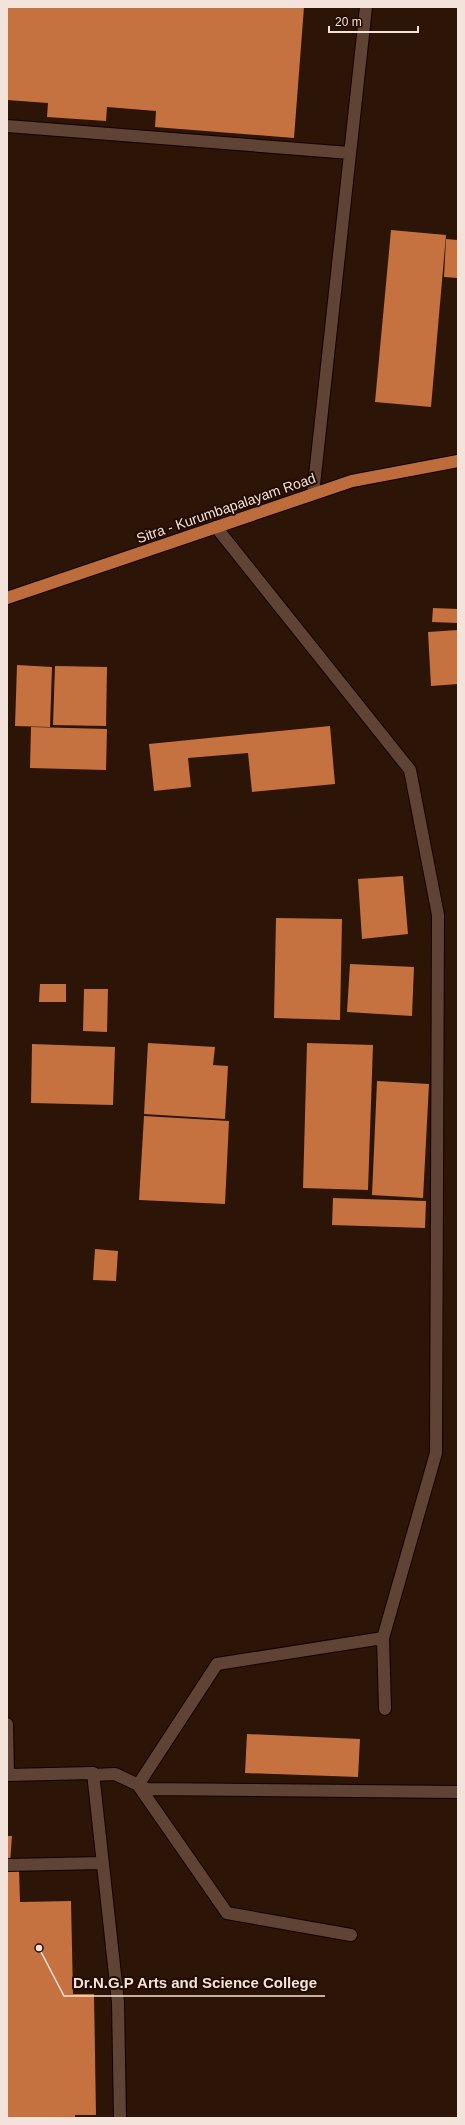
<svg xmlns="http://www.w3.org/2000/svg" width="465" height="2125" font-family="Arial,sans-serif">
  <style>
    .building { fill: #c67140 }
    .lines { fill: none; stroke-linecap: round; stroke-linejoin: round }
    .minor-casing { stroke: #130100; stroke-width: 14 }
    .major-casing { stroke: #130100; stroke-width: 14 }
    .minor { stroke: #5f4334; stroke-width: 12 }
    .major { stroke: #bd6c3c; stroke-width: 12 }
    .labels { text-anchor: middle; stroke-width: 4; stroke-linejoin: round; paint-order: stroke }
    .street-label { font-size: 14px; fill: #f4e3da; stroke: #220b01 }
    .leader { fill: none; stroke: #f4e3da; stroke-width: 1.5 }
    .callout-dot { fill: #f4e3da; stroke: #220b01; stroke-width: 1.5 }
    .callout-label { font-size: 15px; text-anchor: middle; font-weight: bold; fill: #f4e3da; stroke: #220b01; stroke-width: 4; stroke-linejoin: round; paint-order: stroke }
  </style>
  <rect width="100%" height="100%" fill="#2c1406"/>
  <!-- building -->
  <path class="building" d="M 7,7 L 304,7 L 294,138 L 155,127 L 156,111 L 107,107 L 106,121 L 47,117 L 48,103 L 7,100 Z
    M 391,230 L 446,235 L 431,407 L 375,402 Z
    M 446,239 L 458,240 L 458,278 L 444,277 Z
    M 433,608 L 458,609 L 458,623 L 432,622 Z
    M 458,630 L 458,684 L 431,686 L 428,632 Z
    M 17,665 L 52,667 L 50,727 L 15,726 Z
    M 55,666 L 107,667 L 106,726 L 53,725 Z
    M 330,726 L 335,784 L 252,792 L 248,753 L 188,758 L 191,787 L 154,791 L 149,744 Z
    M 31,727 L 107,729 L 106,770 L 30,768 Z
    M 403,876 L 408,934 L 362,939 L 358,879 Z
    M 276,918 L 342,919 L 340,1020 L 274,1018 Z
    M 350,964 L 414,967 L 412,1016 L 347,1012 Z
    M 40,984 L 66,984 L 66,1002 L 39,1002 Z
    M 84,989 L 108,989 L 107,1032 L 83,1031 Z
    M 148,1043 L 215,1047 L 213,1065 L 228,1066 L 225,1119 L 144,1114 Z
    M 307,1043 L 373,1045 L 368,1190 L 303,1188 Z
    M 32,1044 L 115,1047 L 113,1105 L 31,1103 Z
    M 377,1081 L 429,1084 L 423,1198 L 372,1195 Z
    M 144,1116 L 229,1121 L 225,1204 L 139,1200 Z
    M 333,1198 L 426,1201 L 425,1228 L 332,1225 Z
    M 95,1249 L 118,1251 L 116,1281 L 93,1280 Z
    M 247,1734 L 360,1739 L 358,1777 L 245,1773 Z
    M 7,1836 L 12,1836 L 10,1863 L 7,1863 Z
    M 7,1869 L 19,1869 L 20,1902 L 71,1901 L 73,1994 L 94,1994 L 96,2115 L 75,2115 L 75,2118 L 7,2118 Z"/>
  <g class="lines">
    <!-- minor casing -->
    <g class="minor-casing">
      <path id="minor" d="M 7,126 L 350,153
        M 313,494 L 366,7
        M 216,527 L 410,770 L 438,915 L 436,1453 L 383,1638 L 385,1709
        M 7,1724 L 8,1775
        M 7,1775 L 93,1773 L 118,2002 L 120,2118
        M 93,1775 L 115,1774 L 147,1789 L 458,1792
        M 7,1865 L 103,1863
        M 351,1935 L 227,1913 L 138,1785 L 217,1664 L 383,1638"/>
    </g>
    <!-- major casing -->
    <g class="major-casing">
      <path id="major" d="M 7,598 L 352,481 L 458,461"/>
    </g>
    <!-- minor -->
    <use href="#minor" class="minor"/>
    <!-- major -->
    <use href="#major" class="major"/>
  </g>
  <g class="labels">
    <!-- street labels -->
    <g class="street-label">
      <text transform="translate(226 508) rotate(-19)" y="5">Sitra - Kurumbapalayam Road</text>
    </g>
  </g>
  <!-- callouts -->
  <path class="leader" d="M39 1948L64 1996H325"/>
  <circle class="callout-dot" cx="39" cy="1948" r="4"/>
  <g class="callout-label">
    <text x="195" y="1988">Dr.N.G.P Arts and Science College</text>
  </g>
  <!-- border -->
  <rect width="465" height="2125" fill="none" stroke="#f4e3da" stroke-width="16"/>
  <!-- scale -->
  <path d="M329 26v6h89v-6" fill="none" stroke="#f4e3da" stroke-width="2"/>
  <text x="335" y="26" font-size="12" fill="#f4e3da" stroke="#220b01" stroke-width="3" paint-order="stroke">20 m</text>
</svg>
